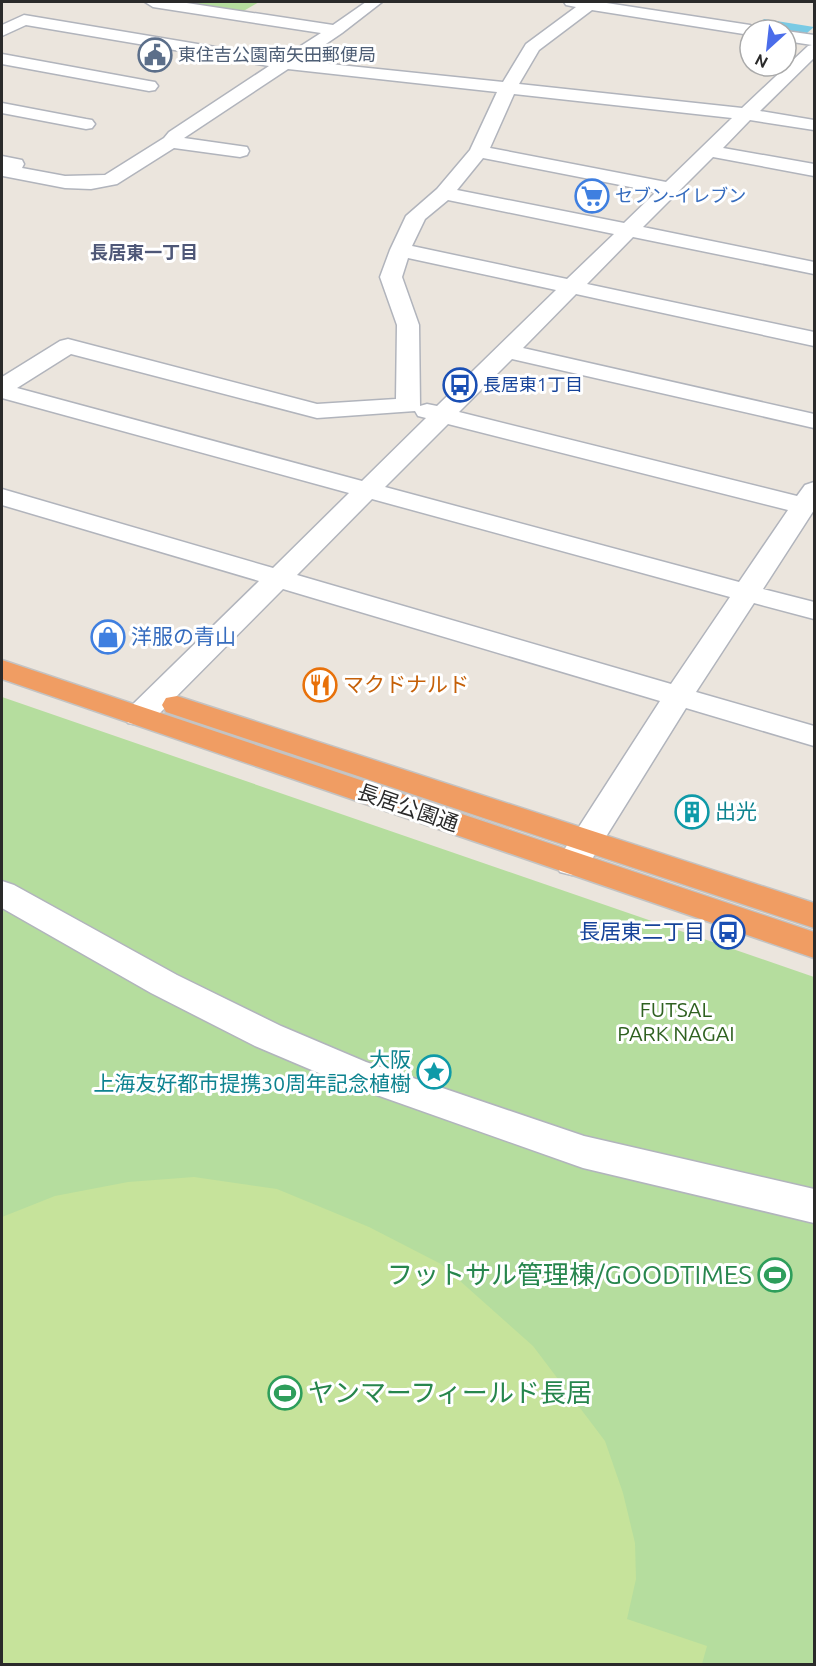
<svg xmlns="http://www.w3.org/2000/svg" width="816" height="1666" font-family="Ubuntu,'Noto Sans JP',sans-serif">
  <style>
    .green { fill: #b5dd9e }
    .pitch { fill: #c6e39b }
    .water { fill: #79cae4 }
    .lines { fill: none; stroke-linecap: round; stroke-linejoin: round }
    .minor-casing { stroke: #b1b4bc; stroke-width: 3 }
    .highway-casing { stroke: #c3c3c3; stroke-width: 3 }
    .minor { fill: #fff; fill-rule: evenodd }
    .highway { fill: #f09d63; fill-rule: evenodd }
    .labels { text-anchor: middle; stroke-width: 6; stroke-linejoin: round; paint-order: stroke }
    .far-service-label { font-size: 18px; fill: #4e5e75; stroke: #fff; text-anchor: start }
    .far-shop-label { font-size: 18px; fill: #366cbe; stroke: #fff; text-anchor: start }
    .far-neighbourhood-label { font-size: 18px; font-weight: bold; fill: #4e5777; stroke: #fff }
    .far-transit-label { font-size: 18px; fill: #164399; stroke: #fff; text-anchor: start }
    .shop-label { font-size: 21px; fill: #366cbe; stroke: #fff; text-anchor: start }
    .food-label { font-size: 21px; fill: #c56008; stroke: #fff; text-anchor: start }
    .street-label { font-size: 21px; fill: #2a2a2a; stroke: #fff }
    .culture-label { font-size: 21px; fill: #0d838f; stroke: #fff; text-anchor: start }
    .transit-label { font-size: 21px; fill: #164399; stroke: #fff; text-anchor: end }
    .park-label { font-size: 21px; fill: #2f6120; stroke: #fff }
    .near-leisure-label { font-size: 26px; fill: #27864d; stroke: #fff; text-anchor: end }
  </style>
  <rect width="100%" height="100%" fill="#ebe5dd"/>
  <!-- green -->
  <path class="green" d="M 185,2 L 259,2 L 240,13 L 181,4 Z
    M 2,697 L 814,977 L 814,1664 L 2,1664 Z"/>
  <!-- pitch -->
  <path class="pitch" d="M 194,1177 L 277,1189 L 369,1227 L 441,1264 L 533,1346 L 605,1441 L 623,1493 L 635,1543 L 636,1579 L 627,1619 L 707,1646 L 702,1664 L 2,1664 L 2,1217 L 55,1196 L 128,1182 Z"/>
  <!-- water -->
  <path class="water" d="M 764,19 L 814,27 L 807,33 L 757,26 Z"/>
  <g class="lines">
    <!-- minor casing -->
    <g class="minor-casing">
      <path id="minor" d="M 145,2 L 180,2 L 333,25 L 366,2 L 382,2 L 342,33 L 301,61 L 503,82 L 526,44 L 576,7 L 566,5 L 564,2 L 600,2 L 750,25 L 758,30 L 750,30 L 750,35 L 592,10 L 539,50 L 519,84 L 742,108 L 808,46 L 812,45 L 786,41 L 786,31 L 814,35 L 814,58 L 760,111 L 814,120 L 814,130 L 750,120 L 723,148 L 814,164 L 814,176 L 713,157 L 643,227 L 814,262 L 814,274 L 633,237 L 587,284 L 814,332 L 814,346 L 576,294 L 523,348 L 814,414 L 814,428 L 512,359 L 459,412 L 797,496 L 805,485 L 814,482 L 814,510 L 763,589 L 814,602 L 814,619 L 754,603 L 696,692 L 814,726 L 814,746 L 686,708 L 584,872 L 572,875 L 560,872 L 555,864 L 660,701 L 283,589 L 150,723 L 139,725 L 128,723 L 124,716 L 128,709 L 259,581 L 2,505 L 2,489 L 273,568 L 349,493 L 2,398 L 2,377 L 60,341 L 68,339 L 317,404 L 396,399 L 397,325 L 380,277 L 390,250 L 406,216 L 437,189 L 470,150 L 497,92 L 288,69 L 184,138 L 247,147 L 249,151 L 247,155 L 240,157 L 174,148 L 117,184 L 91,189 L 65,188 L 3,176 L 2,156 L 22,160 L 24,164 L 22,168 L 65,176 L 105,175 L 164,138 L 169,132 L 269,66 L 26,25 L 2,36 L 2,25 L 24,15 L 282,58 L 321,33 L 153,7 ZM 514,94 L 732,118 L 666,182 L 490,148 ZM 483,158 L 656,192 L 624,223 L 457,190 ZM 448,200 L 614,234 L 567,279 L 412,246 L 425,219 ZM 408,258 L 556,290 L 437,406 L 427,404 L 420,406 L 419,325 L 402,277 ZM 71,354 L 317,418 L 415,411 L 418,416 L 426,418 L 362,481 L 17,388 ZM 448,424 L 788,510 L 739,582 L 385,487 ZM 372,499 L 730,597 L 671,684 L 297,575 Z
        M 2,54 L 149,81 L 155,82 L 158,86 L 155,90 L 149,91 L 2,64 Z
        M 2,103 L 86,119 L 92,120 L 95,124 L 92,128 L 86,129 L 2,113 Z
        M 2,881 L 14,885 L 177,975 L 281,1026 L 366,1062 L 584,1136 L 814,1189 L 814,1223 L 583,1168 L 340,1082 L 255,1046 L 151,993 L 2,908 Z"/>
    </g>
    <!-- highway casing -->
    <g class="highway-casing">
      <path id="highway" d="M 2,660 L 814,932 L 814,958 L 2,679 Z
        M 177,696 L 814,903 L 814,928 L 166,712 L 162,705 L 166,698 Z"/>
    </g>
    <!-- minor -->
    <use href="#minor" class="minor"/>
    <!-- highway -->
    <use href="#highway" class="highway"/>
  </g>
  <!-- icons -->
  <defs>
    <g id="civic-ring" transform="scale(1.725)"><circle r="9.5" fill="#fff" stroke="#5c6f8a" stroke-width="1.5"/><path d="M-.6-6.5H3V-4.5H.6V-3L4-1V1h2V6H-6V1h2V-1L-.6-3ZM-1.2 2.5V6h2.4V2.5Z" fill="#5c6f8a"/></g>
    <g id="supermarket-ring" transform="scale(1.725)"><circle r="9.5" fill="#fff" stroke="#3f7fe0" stroke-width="1.5"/><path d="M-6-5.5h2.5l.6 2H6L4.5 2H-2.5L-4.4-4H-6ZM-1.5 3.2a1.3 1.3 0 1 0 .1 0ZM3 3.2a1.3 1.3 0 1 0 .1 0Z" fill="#3f7fe0"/></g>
    <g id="bus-ring" transform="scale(1.725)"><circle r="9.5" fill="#fff" stroke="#1a4fb4" stroke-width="1.5"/><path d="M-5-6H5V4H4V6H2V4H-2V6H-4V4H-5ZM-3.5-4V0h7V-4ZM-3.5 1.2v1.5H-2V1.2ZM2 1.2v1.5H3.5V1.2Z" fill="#1a4fb4"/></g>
    <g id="shop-ring" transform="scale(1.725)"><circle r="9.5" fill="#fff" stroke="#3f7fe0" stroke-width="1.5"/><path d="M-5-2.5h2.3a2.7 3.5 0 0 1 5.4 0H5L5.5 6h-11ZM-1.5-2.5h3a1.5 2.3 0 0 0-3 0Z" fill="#3f7fe0"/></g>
    <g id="restaurant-ring" transform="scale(1.725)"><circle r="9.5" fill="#fff" stroke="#e8710a" stroke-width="1.5"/><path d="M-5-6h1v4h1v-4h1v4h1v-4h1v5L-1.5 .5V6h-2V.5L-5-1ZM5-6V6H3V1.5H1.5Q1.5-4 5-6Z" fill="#e8710a"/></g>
    <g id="building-ring" transform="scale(1.725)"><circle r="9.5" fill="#fff" stroke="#0f9aa8" stroke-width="1.5"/><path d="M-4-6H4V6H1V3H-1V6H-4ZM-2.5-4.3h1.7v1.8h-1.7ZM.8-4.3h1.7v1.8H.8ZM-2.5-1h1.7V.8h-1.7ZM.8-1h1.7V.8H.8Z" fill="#0f9aa8"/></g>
    <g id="sight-ring" transform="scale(1.725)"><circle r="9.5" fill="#fff" stroke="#0f9aa8" stroke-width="1.5"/><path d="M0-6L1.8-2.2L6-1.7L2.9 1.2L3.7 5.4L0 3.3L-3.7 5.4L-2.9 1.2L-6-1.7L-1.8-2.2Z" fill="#0f9aa8"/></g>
    <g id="stadium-ring" transform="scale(1.725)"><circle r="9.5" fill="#fff" stroke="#2e9e5b" stroke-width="1.5"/><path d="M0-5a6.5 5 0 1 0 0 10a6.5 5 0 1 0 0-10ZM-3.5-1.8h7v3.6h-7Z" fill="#2e9e5b"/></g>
  </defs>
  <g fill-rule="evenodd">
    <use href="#civic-ring" x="155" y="55"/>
    <use href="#supermarket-ring" x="592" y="196"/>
    <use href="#bus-ring" x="460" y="385"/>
    <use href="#shop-ring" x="108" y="637"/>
    <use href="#restaurant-ring" x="320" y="685"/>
    <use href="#building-ring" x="692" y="812"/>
    <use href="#bus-ring" x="728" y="932"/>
    <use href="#sight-ring" x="434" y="1072"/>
    <use href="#stadium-ring" x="775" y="1275"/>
    <use href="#stadium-ring" x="285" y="1393"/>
  </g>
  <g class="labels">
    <!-- far-service labels -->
    <g class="far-service-label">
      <text x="178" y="61">東住吉公園南矢田郵便局</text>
    </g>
    <!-- far-shop labels -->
    <g class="far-shop-label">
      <text x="615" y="202">セブン-イレブン</text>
    </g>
    <!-- far-neighbourhood labels -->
    <g class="far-neighbourhood-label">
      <text x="144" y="259">長居東一丁目</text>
    </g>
    <!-- far-transit labels -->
    <g class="far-transit-label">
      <text x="483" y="391">長居東1丁目</text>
    </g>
    <!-- shop labels -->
    <g class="shop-label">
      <text x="131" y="644">洋服の青山</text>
    </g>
    <!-- food labels -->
    <g class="food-label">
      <text x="343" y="692">マクドナルド</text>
    </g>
    <!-- street labels -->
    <g class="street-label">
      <text transform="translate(408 808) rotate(19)" y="7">長居公園通</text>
    </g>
    <!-- culture labels -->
    <g class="culture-label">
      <text x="715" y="819">出光</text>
      <text x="411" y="1067" text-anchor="end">大阪<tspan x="411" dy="24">上海友好都市提携30周年記念植樹</tspan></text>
    </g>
    <!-- transit labels -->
    <g class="transit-label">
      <text x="705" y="939">長居東二丁目</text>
    </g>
    <!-- park labels -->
    <g class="park-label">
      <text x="676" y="1017">FUTSAL<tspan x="676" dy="24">PARK NAGAI</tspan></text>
    </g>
    <!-- near-leisure labels -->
    <g class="near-leisure-label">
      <text x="752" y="1284">フットサル管理棟/GOODTIMES</text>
      <text x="308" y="1402" text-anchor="start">ヤンマーフィールド長居</text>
    </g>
  </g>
  <!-- border -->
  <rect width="816" height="1666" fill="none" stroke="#2a2a2a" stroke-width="6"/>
  <!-- north arrow -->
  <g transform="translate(768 48) rotate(207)"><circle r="28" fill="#ffffff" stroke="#aaaaaa" stroke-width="1.5"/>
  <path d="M0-4.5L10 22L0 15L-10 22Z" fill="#4b6dea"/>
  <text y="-9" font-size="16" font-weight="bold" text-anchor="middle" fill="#2a2a2a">N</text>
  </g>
</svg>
